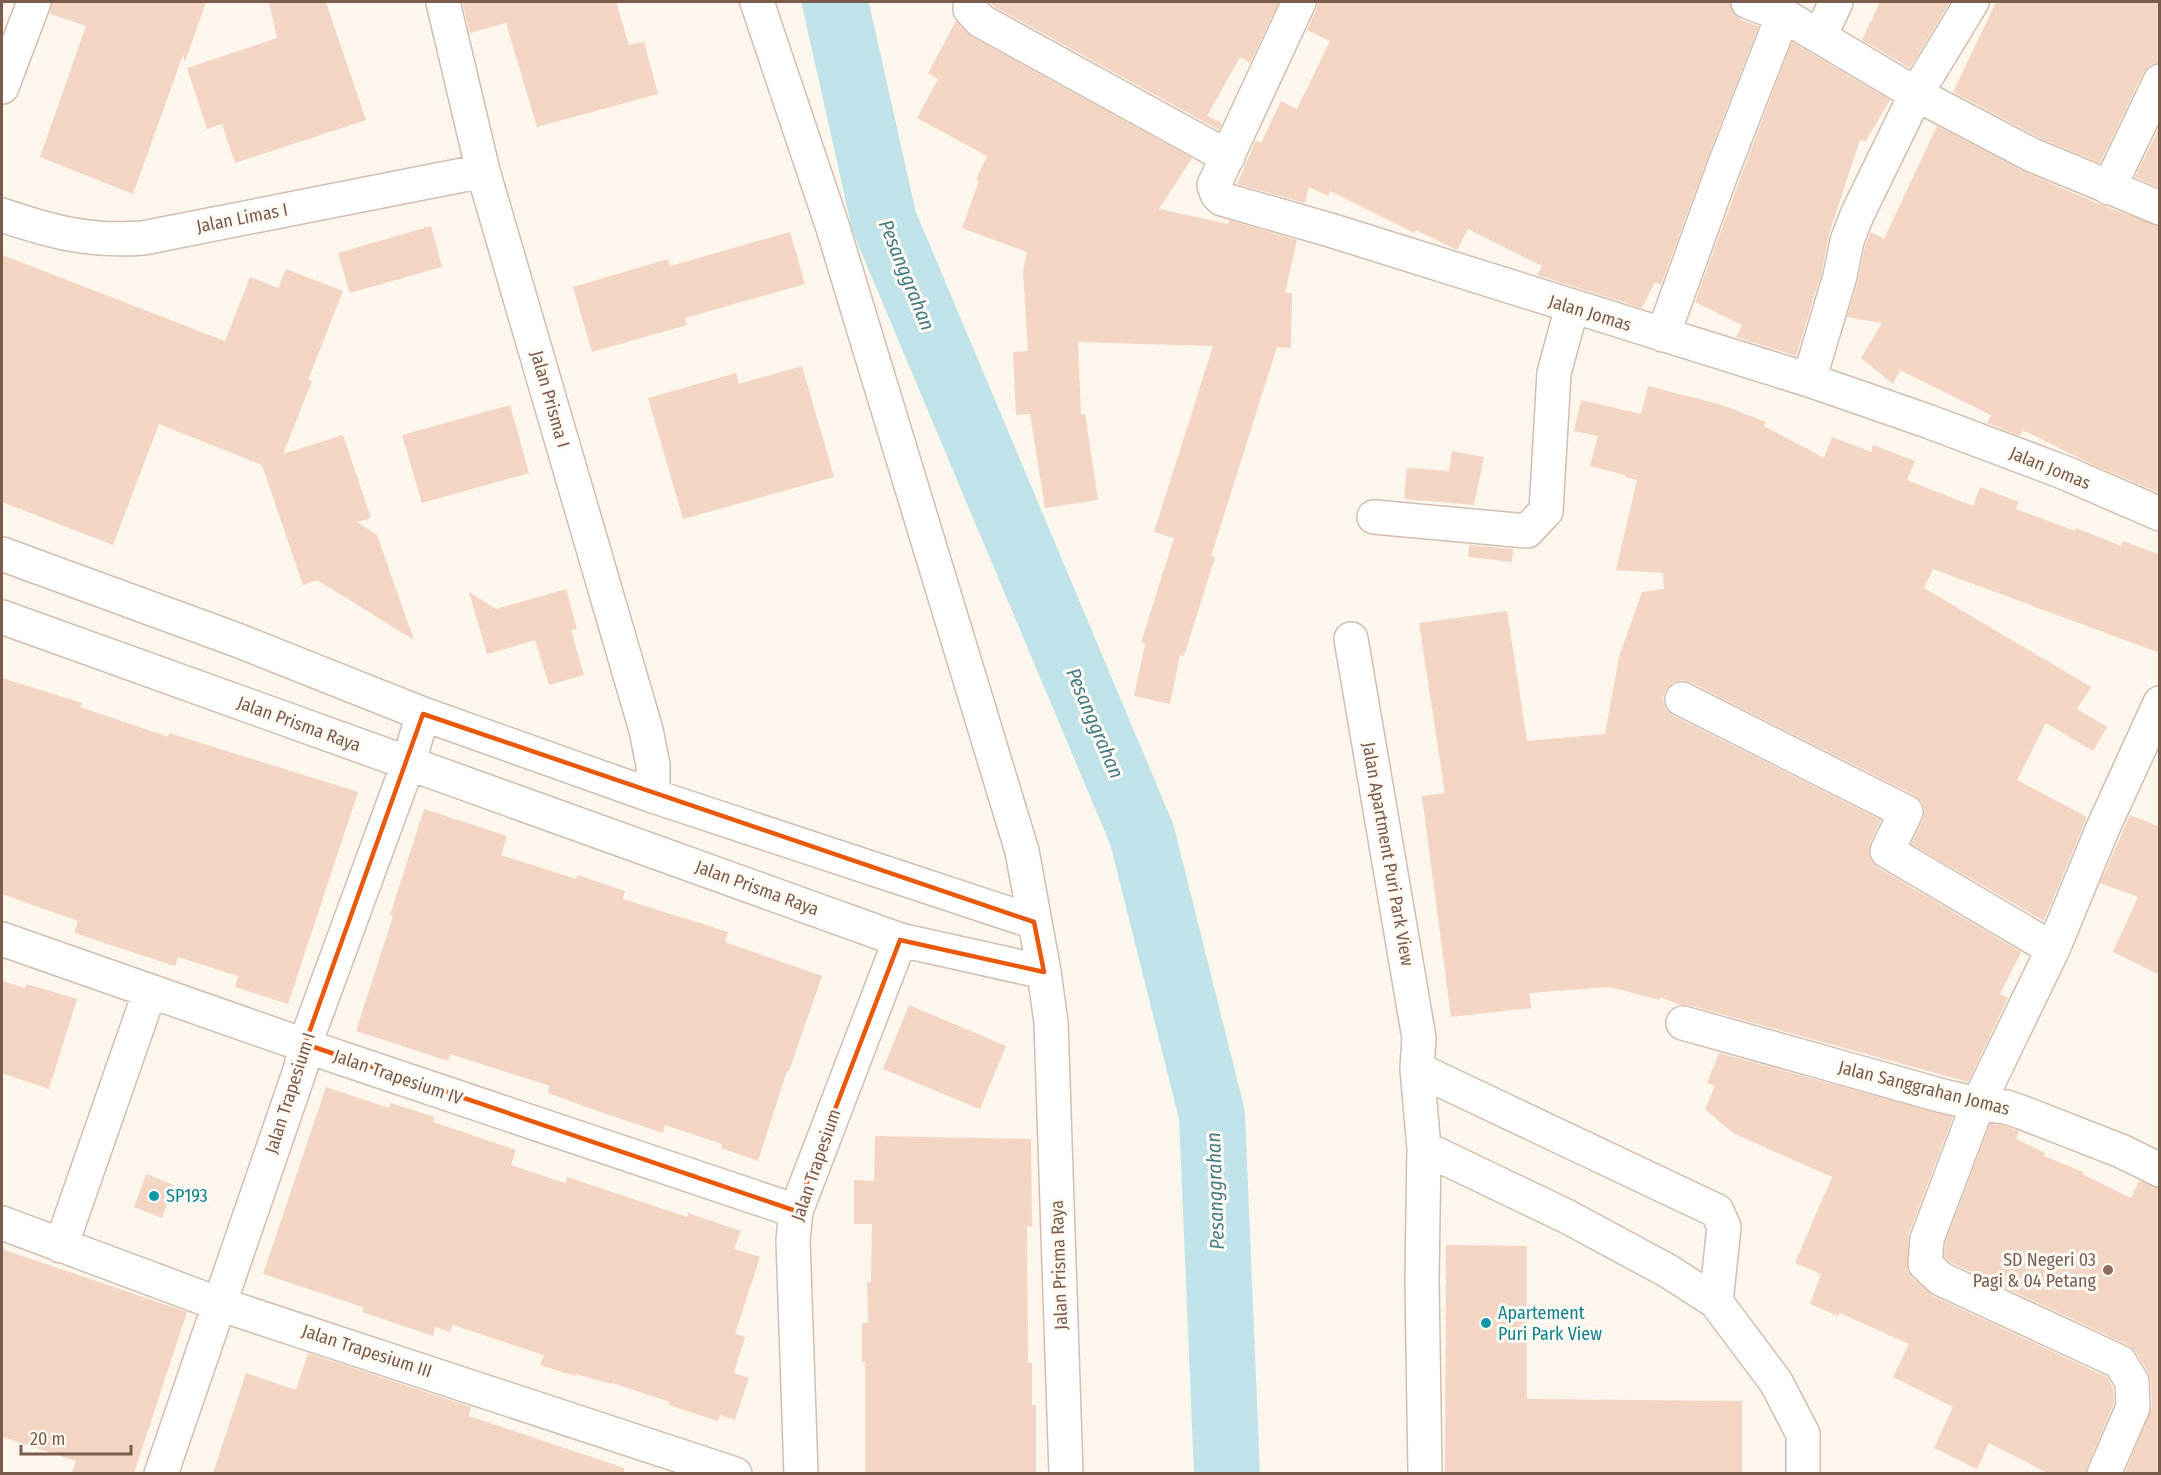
<svg xmlns="http://www.w3.org/2000/svg" width="2161" height="1475" font-family="'Fira Sans Condensed',sans-serif">
  <style>
    .lines { fill: none; stroke-linecap: round; stroke-linejoin: round }
    .river { stroke: #bfe3e8; stroke-width: 66 }
    .building { fill: #f3d5c3 }
    .minor-casing { stroke: #d1beb0; stroke-width: 36 }
    .minor { stroke: #fff; stroke-width: 33 }
    .marked { fill: none; stroke: #e8590c; stroke-width: 4.5; stroke-linejoin: round }
    .culture-dot { fill: #0f9aa8; stroke: #fffaf3; stroke-width: 2 }
    .education-dot { fill: #8d6e63; stroke: #fffaf3; stroke-width: 2 }
    .labels { text-anchor: middle; stroke-width: 6; stroke-linejoin: round; paint-order: stroke }
    .street-label { font-size: 18px; fill: #7a5c4d; stroke: #fffaf3 }
    .culture-label { font-size: 18px; fill: #0d838f; stroke: #fffaf3; text-anchor: start }
    .education-label { font-size: 18px; fill: #785e54; stroke: #fffaf3; text-anchor: end }
    .water-label { font-size: 20px; font-style: italic; fill: #437c86; stroke: #fffaf3 }
  </style>
  <rect width="100%" height="100%" fill="#fdf6ec"/>
  <g class="lines">
    <!-- river -->
    <path class="river" d="M 835,2 L 884,221 L 1142,835 L 1212,1115 L 1227,1474"/>
  </g>
  <!-- building -->
  <path class="building" d="M 52,2 L 206,2 L 185,62 L 183,55 L 133,194 L 40,157 L 86,26 L 50,14 Z
    M 269,2 L 326,2 L 366,120 L 235,163 L 222,124 L 207,129 L 187,68 L 277,38 Z
    M 462,2 L 616,2 L 629,45 L 644,42 L 658,94 L 537,127 L 506,23 L 470,33 Z
    M 989,2 L 1279,2 L 1250,63 L 1240,57 L 1207,116 L 1222,123 L 1219,130 L 993,6 Z
    M 1318,2 L 1730,2 L 1734,14 L 1741,20 L 1759,26 L 1706,162 L 1661,285 L 1655,282 L 1642,308 L 1537,275 L 1542,266 L 1468,229 L 1457,250 L 1416,230 L 1414,233 L 1330,191 L 1328,196 L 1309,187 L 1305,203 L 1237,184 L 1256,140 L 1261,143 L 1281,101 L 1297,109 L 1330,41 L 1307,30 L 1316,10 Z
    M 1880,2 L 1950,2 L 1910,68 L 1862,40 Z
    M 1996,2 L 2160,2 L 2160,62 L 2150,65 L 2143,73 L 2100,163 L 2040,138 L 1953,92 Z
    M 956,21 L 972,37 L 1192,158 L 1159,209 L 1228,224 L 1229,220 L 1297,240 L 1285,293 L 1292,293 L 1291,348 L 1277,347 L 1211,556 L 1215,557 L 1184,656 L 1180,655 L 1170,704 L 1134,696 L 1145,644 L 1141,642 L 1174,538 L 1154,532 L 1213,346 L 1078,342 L 1081,415 L 1085,414 L 1098,500 L 1045,508 L 1030,414 L 1016,415 L 1013,352 L 1028,351 L 1023,271 L 1027,252 L 962,228 L 979,181 L 976,180 L 987,156 L 917,118 L 938,79 L 928,73 Z
    M 1792,42 L 1890,100 L 1866,141 L 1860,140 L 1829,234 L 1822,271 L 1796,356 L 1736,337 L 1742,325 L 1695,302 L 1741,176 Z
    M 1937,126 L 2025,172 L 2101,205 L 2160,226 L 2160,493 L 2091,464 L 2023,430 L 2020,436 L 1987,423 L 1991,415 L 1900,370 L 1893,384 L 1861,358 L 1882,323 L 1847,317 L 1858,281 L 1865,246 L 1871,232 L 1884,239 Z
    M 2160,126 L 2160,188 L 2135,177 Z
    M 431,226 L 442,267 L 350,293 L 338,253 Z
    M 790,232 L 805,284 L 685,318 L 687,325 L 592,352 L 573,287 L 668,259 L 670,266 Z
    M 2,255 L 225,341 L 250,277 L 278,288 L 286,269 L 343,291 L 308,380 L 312,381 L 283,454 L 343,435 L 371,518 L 357,522 L 377,535 L 414,640 L 317,580 L 303,585 L 262,465 L 159,424 L 113,545 L 2,502 Z
    M 802,366 L 834,477 L 683,519 L 648,398 L 736,373 L 739,384 Z
    M 1648,386 L 1722,405 L 1766,422 L 1764,426 L 1824,458 L 1832,437 L 1871,452 L 1873,445 L 1915,461 L 1907,480 L 1973,506 L 1980,487 L 2019,502 L 2016,509 L 2075,531 L 2076,528 L 2121,546 L 2123,541 L 2160,555 L 2160,653 L 1933,569 L 1924,588 L 2091,687 L 2077,709 L 2107,727 L 2093,751 L 2046,723 L 2017,780 L 2087,817 L 2044,921 L 1911,844 L 1923,820 L 1925,811 L 1922,802 L 1914,795 L 1690,682 L 1682,680 L 1672,683 L 1665,691 L 1663,699 L 1666,709 L 1674,716 L 1881,820 L 1870,843 L 1868,851 L 1871,860 L 1877,867 L 2021,952 L 2000,994 L 2008,998 L 1968,1082 L 1688,1005 L 1681,1005 L 1660,997 L 1660,1000 L 1610,987 L 1529,993 L 1531,1008 L 1451,1017 L 1422,796 L 1445,793 L 1419,623 L 1507,611 L 1527,741 L 1605,734 L 1619,657 L 1642,592 L 1664,589 L 1663,573 L 1616,570 L 1637,480 L 1625,477 L 1625,475 L 1590,466 L 1598,436 L 1574,431 L 1581,400 L 1641,414 Z
    M 510,405 L 529,473 L 422,503 L 402,435 Z
    M 1452,451 L 1484,457 L 1474,505 L 1404,499 L 1407,468 L 1449,471 Z
    M 1469,545 L 1513,549 L 1512,562 L 1468,557 Z
    M 566,589 L 577,629 L 571,630 L 584,675 L 549,685 L 535,640 L 487,654 L 469,592 L 496,609 Z
    M 2,678 L 82,703 L 80,707 L 168,737 L 169,733 L 358,792 L 288,1004 L 235,987 L 238,976 L 178,957 L 175,966 L 74,933 L 78,921 L 2,894 Z
    M 424,809 L 507,836 L 501,855 L 576,879 L 578,875 L 625,891 L 623,899 L 728,932 L 725,942 L 822,976 L 789,1071 L 787,1071 L 758,1161 L 721,1148 L 722,1144 L 665,1125 L 663,1133 L 606,1114 L 548,1093 L 550,1086 L 450,1054 L 448,1061 L 356,1031 L 393,916 L 390,915 Z
    M 2130,815 L 2160,827 L 2160,975 L 2113,952 L 2138,897 L 2100,883 Z
    M 2,981 L 25,988 L 27,984 L 77,999 L 49,1089 L 2,1073 Z
    M 909,1005 L 1006,1046 L 980,1109 L 883,1069 Z
    M 1719,1053 L 1953,1117 L 1909,1233 L 1907,1270 L 1912,1278 L 1933,1296 L 2107,1377 L 2113,1388 L 2114,1403 L 2087,1467 L 2086,1473 L 2047,1473 L 1989,1443 L 1977,1469 L 1934,1448 L 1953,1407 L 1893,1377 L 1909,1344 L 1840,1313 L 1838,1316 L 1810,1304 L 1821,1274 L 1795,1263 L 1832,1177 L 1733,1133 L 1705,1109 L 1715,1086 L 1707,1083 Z
    M 326,1087 L 389,1108 L 391,1103 L 434,1117 L 433,1122 L 516,1150 L 511,1165 L 565,1183 L 567,1177 L 687,1217 L 688,1213 L 741,1231 L 734,1249 L 760,1257 L 735,1334 L 745,1337 L 734,1373 L 749,1378 L 735,1420 L 720,1415 L 718,1421 L 669,1405 L 670,1402 L 612,1383 L 611,1384 L 576,1374 L 575,1376 L 540,1365 L 544,1355 L 453,1325 L 450,1332 L 435,1327 L 433,1336 L 362,1312 L 363,1307 L 263,1274 Z
    M 1990,1124 L 2002,1125 L 2019,1131 L 2016,1139 L 2045,1153 L 2044,1156 L 2083,1172 L 2082,1174 L 2131,1198 L 2139,1181 L 2160,1188 L 2160,1473 L 2125,1473 L 2152,1407 L 2151,1381 L 2148,1372 L 2136,1352 L 2128,1345 L 1952,1263 L 1944,1256 L 1945,1243 Z
    M 875,1136 L 1031,1139 L 1032,1227 L 1027,1226 L 1028,1363 L 1032,1363 L 1032,1405 L 1036,1405 L 1036,1473 L 865,1473 L 865,1362 L 862,1362 L 862,1323 L 868,1323 L 867,1282 L 871,1282 L 872,1224 L 854,1224 L 854,1180 L 874,1181 Z
    M 146,1174 L 174,1185 L 162,1218 L 134,1207 Z
    M 1446,1245 L 1527,1246 L 1527,1399 L 1742,1401 L 1742,1473 L 1445,1473 Z
    M 2,1249 L 187,1312 L 134,1473 L 72,1473 L 76,1461 L 2,1437 Z
    M 308,1353 L 471,1407 L 469,1416 L 624,1468 L 624,1473 L 213,1473 L 246,1373 L 296,1390 Z"/>
  <g class="lines">
    <!-- minor casing -->
    <g class="minor-casing">
      <path id="minor" d="M 443,2 L 483,171 L 646,730 L 653,765 L 653,796
        M 757,2 L 833,228 L 1022,851 L 1044,972 L 1051,1022 L 1066,1474
        M 971,2 L 970,9 L 981,21 L 1228,157
        M 1299,2 L 1214,185 L 1217,194 L 1222,199 L 1330,230 L 1809,380 L 1930,422 L 2063,472 L 2160,514
        M 1748,2 L 1783,15 L 1916,94 L 2032,155 L 2160,208
        M 1820,36 L 1836,2
        M 2,87 L 34,2
        M 2109,188 L 2160,81
        M 2,215 C 52,232 89,242 143,238 L 483,171
        M 1663,335 L 1723,169 L 1783,15
        M 1809,380 L 1840,276 L 1847,241 L 1857,215 L 1916,94 L 1972,2
        M 1374,517 L 1527,531 L 1546,511 L 1554,373 L 1572,307
        M 2,554 L 237,640 L 423,714 L 653,796 L 1034,922
        M 2,617 L 900,940 L 1044,972
        M 1351,639 L 1419,1038 L 1417,1069 L 1424,1148 L 1422,1280 L 1425,1474
        M 1682,699 L 1906,812 L 1887,851 L 2053,949
        M 2,939 L 338,1057 L 796,1211
        M 1683,1023 L 1943,1096 L 1978,1104 L 2006,1107 L 2021,1112 L 2121,1151 L 2160,1170
        M 1417,1069 L 1717,1211 L 1724,1227 L 1716,1302
        M 1424,1148 L 1568,1217 L 1668,1271 L 1716,1302 L 1776,1382 L 1803,1434 L 1803,1474
        M 2,1223 L 219,1304 L 735,1474
        M 61,1246 L 150,991
        M 161,1474 L 301,1067 L 305,1044 L 408,764 L 423,714
        M 801,1474 L 793,1240 L 796,1211 L 900,940
        M 2104,1474 L 2133,1407 L 2132,1382 L 2120,1362 L 1941,1279 L 1925,1264 L 1927,1239 L 1978,1104 L 2053,949 L 2102,830 L 2160,703"/>
    </g>
    <!-- minor -->
    <use href="#minor" class="minor"/>
  </g>
  <!-- marked area -->
  <path class="marked" d="M 423,714 L 1034,922 L 1044,972 L 900,940 L 796,1211 L 305,1044 Z"/>
  <!-- markers -->
  <g class="culture-dot">
    <circle cx="154" cy="1196" r="6"/>
    <circle cx="1486" cy="1323" r="6"/>
  </g>
  <circle class="education-dot" cx="2108" cy="1270" r="6"/>
  <g class="labels">
    <!-- street labels -->
    <g class="street-label">
      <text transform="translate(242 218) rotate(-11)" y="6">Jalan Limas I</text>
      <text transform="translate(1590 313) rotate(17)" y="6">Jalan Jomas</text>
      <text transform="translate(550 399) rotate(74)" y="6">Jalan Prisma I</text>
      <text transform="translate(2050 468) rotate(22)" y="6">Jalan Jomas</text>
      <text transform="translate(299 724) rotate(20)" y="6">Jalan Prisma Raya</text>
      <text transform="translate(1388 854) rotate(80)" y="6">Jalan Apartment Puri Park View</text>
      <text transform="translate(757 888) rotate(20)" y="6">Jalan Prisma Raya</text>
      <text transform="translate(398 1077) rotate(19)" y="6">Jalan Trapesium IV</text>
      <text transform="translate(1924 1088) rotate(14)" y="6">Jalan Sanggrahan Jomas</text>
      <text transform="translate(290 1093) rotate(-72)" y="6">Jalan Trapesium I</text>
      <text transform="translate(816 1165) rotate(-71)" y="6">Jalan Trapesium</text>
      <text transform="translate(1059 1265) rotate(-92)" y="6">Jalan Prisma Raya</text>
      <text transform="translate(367 1351) rotate(18)" y="6">Jalan Trapesium III</text>
    </g>
    <!-- culture labels -->
    <g class="culture-label">
      <text x="166" y="1202">SP193</text>
      <text x="1498" y="1319">Apartement<tspan x="1498" dy="21">Puri Park View</tspan></text>
    </g>
    <!-- education labels -->
    <g class="education-label">
      <text x="2096" y="1266">SD Negeri 03<tspan x="2096" dy="21">Pagi &amp; 04 Petang</tspan></text>
    </g>
    <!-- water labels -->
    <g class="water-label">
      <text transform="translate(907 275) rotate(68)" y="7">Pesanggrahan</text>
      <text transform="translate(1095 723) rotate(67)" y="7">Pesanggrahan</text>
      <text transform="translate(1215 1191) rotate(-92)" y="7">Pesanggrahan</text>
    </g>
  </g>
  <!-- border -->
  <rect width="2161" height="1475" fill="none" stroke="#7a5c4d" stroke-width="6"/>
  <!-- scale -->
  <path d="M21 1445v9h110v-9" fill="none" stroke="#7a5c4d" stroke-width="3"/>
  <text x="30" y="1445" font-size="18" fill="#7a5c4d" stroke="#fffaf3" stroke-width="4.5" paint-order="stroke">20 m</text>
</svg>
